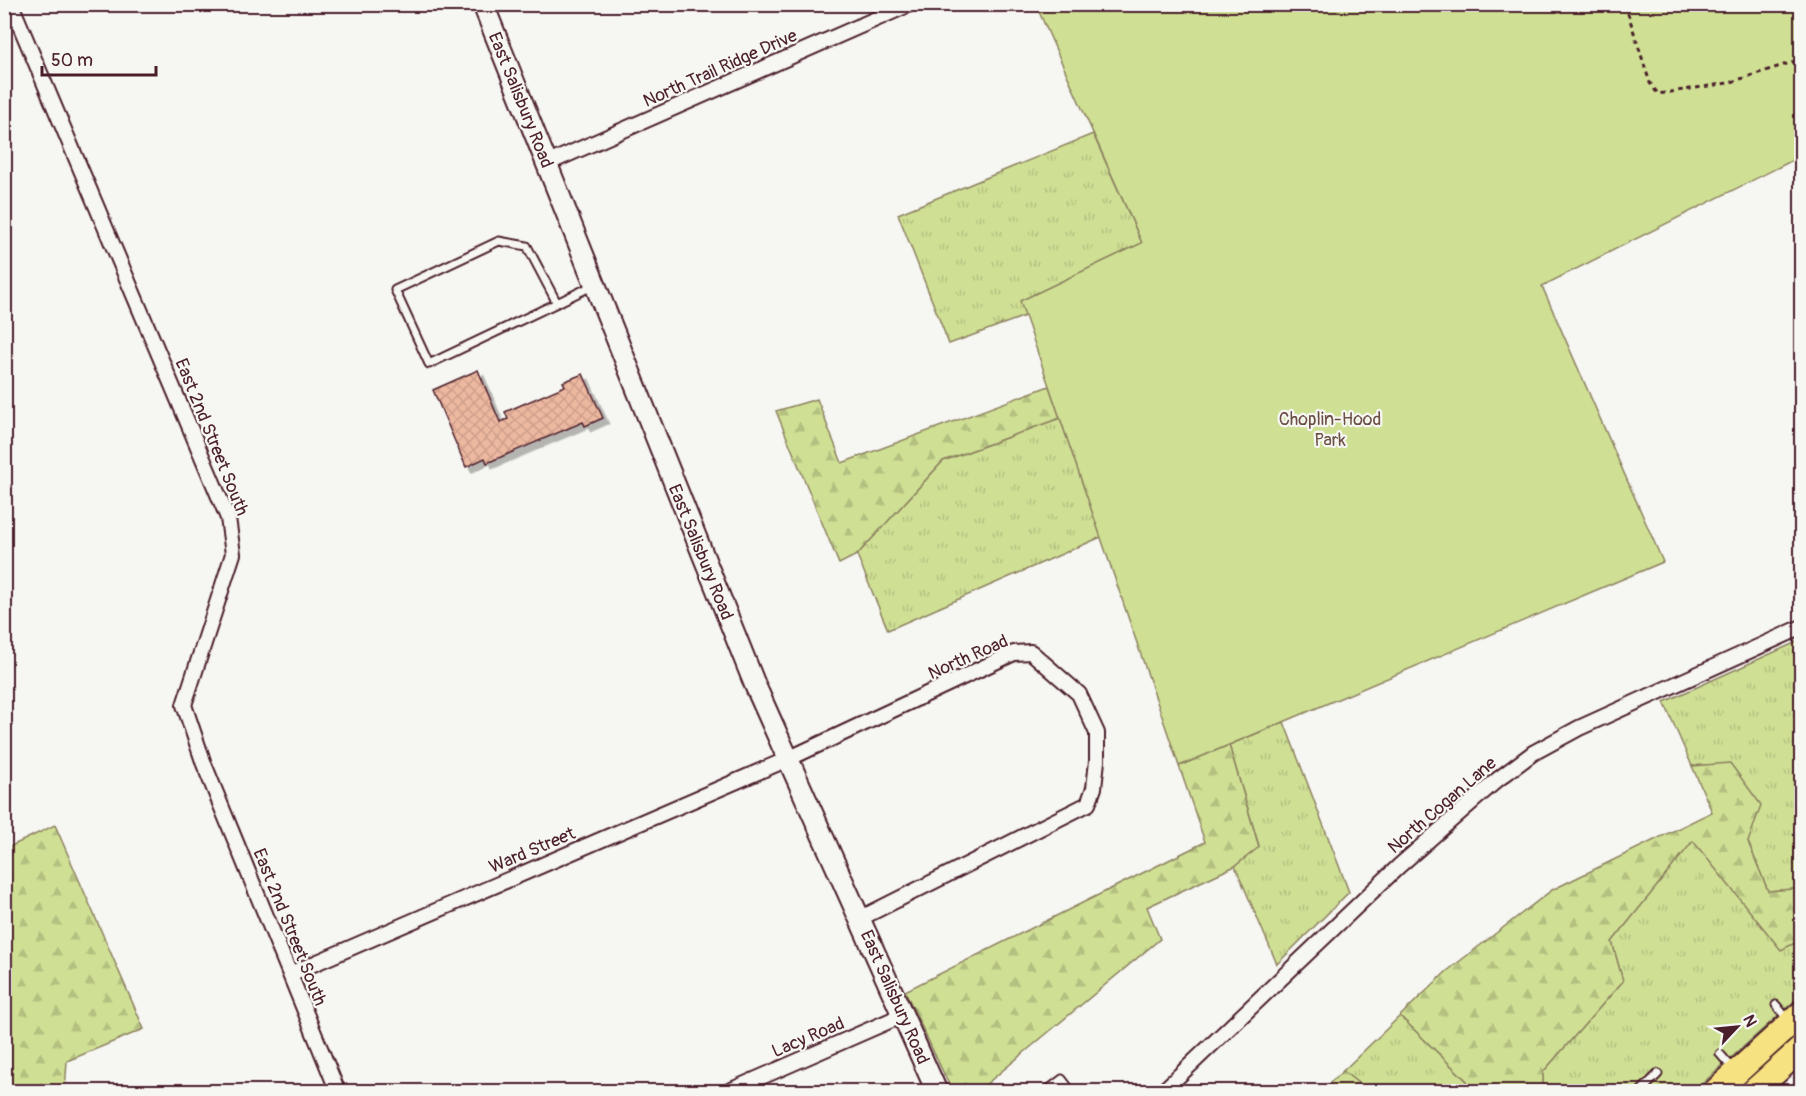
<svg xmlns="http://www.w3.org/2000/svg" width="1806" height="1096" font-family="Pangolin,sans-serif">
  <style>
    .grass { fill: url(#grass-tufts); stroke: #8c8060; stroke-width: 1.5 }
    .forest { fill: url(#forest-firs); stroke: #8c8060; stroke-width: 1.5 }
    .park { fill: #cfe094; stroke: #8c8060; stroke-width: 1.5 }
    .building { fill: url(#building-cross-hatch); stroke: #4a1f2b; stroke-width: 1.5; filter: url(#shadow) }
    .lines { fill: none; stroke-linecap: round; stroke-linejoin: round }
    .lane-casing { stroke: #4a1f2b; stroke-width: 11 }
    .street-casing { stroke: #4a1f2b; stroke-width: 18 }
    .secondary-casing { stroke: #4a1f2b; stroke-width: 24 }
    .highway-casing { stroke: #4a1f2b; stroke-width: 28 }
    .path { stroke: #4a1f2b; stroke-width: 3; stroke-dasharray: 4.5 4.5; stroke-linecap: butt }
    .lane { stroke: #f6f6f2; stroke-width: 7 }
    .street { stroke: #f6f6f2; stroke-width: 14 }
    .secondary { stroke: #f6f6f2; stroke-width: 20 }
    .highway { stroke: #f7e281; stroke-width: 24 }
    .labels { text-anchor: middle; stroke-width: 4.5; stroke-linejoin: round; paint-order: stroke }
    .street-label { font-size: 18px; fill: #4a1f2b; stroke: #f6f6f2 }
    .park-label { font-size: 18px; fill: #6b4f45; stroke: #f6f6f2 }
  </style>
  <defs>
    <pattern id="grass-tufts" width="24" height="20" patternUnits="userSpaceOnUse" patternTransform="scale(1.5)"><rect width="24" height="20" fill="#cfe094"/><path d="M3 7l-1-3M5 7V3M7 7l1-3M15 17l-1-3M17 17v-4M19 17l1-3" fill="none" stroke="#b3c080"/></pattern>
    <pattern id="forest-firs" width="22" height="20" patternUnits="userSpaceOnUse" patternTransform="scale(1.5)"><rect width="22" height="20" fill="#cfe094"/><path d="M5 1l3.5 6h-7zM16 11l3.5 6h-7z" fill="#b3c080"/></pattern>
    <pattern id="building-cross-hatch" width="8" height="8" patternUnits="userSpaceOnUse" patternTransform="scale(1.5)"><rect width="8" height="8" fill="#edb8a0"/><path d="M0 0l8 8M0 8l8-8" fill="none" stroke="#cd9e8a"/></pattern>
    <filter id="shadow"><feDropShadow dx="5.5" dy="5.5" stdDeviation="0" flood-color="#0004"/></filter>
  </defs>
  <rect width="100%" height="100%" fill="#f6f6f2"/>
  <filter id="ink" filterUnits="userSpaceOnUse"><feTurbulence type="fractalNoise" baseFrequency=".0167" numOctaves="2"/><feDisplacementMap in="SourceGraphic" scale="12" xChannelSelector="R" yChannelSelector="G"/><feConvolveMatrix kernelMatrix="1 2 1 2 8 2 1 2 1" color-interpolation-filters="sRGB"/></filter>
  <g filter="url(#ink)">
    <!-- grass -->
    <path class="grass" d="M 1093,134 L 1142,243 L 1021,301 L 1025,316 L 949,344 L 898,214 Z
      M 1060,418 L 1101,537 L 888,630 L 857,555 L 943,461 Z
      M 1801,640 L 1802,881 L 1794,889 L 1768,891 L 1748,842 L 1730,764 L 1692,766 L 1664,702 Z
      M 1284,722 L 1349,892 L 1277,964 L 1235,866 L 1259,846 L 1229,745 Z
      M 1693,840 L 1781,949 L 1801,940 L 1801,995 L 1694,1091 L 1543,1091 L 1543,1072 L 1623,981 L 1612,942 Z
      M 1400,1016 L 1467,1081 L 1469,1091 L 1368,1091 L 1343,1071 Z"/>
    <!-- forest -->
    <path class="forest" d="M 1049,386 L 1060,418 L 943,461 L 857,555 L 839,564 L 776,411 L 817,399 L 842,463 Z
      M 1229,745 L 1259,847 L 1235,866 L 1147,907 L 1160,939 L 978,1091 L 952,1091 L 905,991 L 1205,842 L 1179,766 Z
      M 1730,763 L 1761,805 L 1748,842 L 1768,891 L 1794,889 L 1801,881 L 1801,940 L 1781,950 L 1693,841 L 1612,942 L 1623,981 L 1543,1072 L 1543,1091 L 1469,1091 L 1467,1081 L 1400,1016 L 1447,971 L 1552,890 L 1712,812 L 1692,766 Z
      M 55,825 L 144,1029 L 67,1061 L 65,1091 L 5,1091 L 5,849 Z
      M 1343,1071 L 1368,1091 L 1321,1091 Z"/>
    <!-- park -->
    <path class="park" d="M 1036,5 L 1801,5 L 1801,156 L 1542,286 L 1663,562 L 1179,766 L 1020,301 L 1142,243 Z"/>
    <!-- building -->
    <path class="building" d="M 478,370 L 500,422 L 508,419 L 505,412 L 565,386 L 563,382 L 583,374 L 603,418 L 585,426 L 583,422 L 487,463 L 485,458 L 466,467 L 433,390 Z"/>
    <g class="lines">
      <!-- lane casing -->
      <g class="lane-casing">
        <path id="lane" d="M 557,303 L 429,364 L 395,290 L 499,241 L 527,246 L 557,303 L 592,286
          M 1776,1005 L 1789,1021
          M 1720,1054 L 1734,1070
          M 1045,1092 L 1062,1079 L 1072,1092
          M 1640,1092 L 1658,1074"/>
      </g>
      <!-- street casing -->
      <g class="street-casing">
        <path id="street" d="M 11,4 L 228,518 L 233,554 L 184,705 L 204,764 L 338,1092
          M 546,164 L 910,4
          M 290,974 L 788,759 L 1014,653 L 1031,652 L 1079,694 L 1097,733 L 1097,761 L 1094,788 L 1088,804 L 859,919
          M 727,1092 L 903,1015
          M 1162,1092 L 1399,866 L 1497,780 L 1533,753 L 1579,728 L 1802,627"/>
      </g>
      <!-- secondary casing -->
      <g class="secondary-casing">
        <path id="secondary" d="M 483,4 L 755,685 L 937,1092"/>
      </g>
      <!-- highway casing -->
      <g class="highway-casing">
        <path id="highway" d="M 1715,1092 L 1802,1013
          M 1753,1092 L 1802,1048"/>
      </g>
      <!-- path -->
      <path class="path" d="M 1625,4 L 1650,83 L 1658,94 L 1728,83 L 1802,59"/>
      <!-- lane -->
      <use href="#lane" class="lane"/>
      <!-- street -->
      <use href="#street" class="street"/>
      <!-- secondary -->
      <use href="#secondary" class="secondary"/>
      <!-- highway -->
      <use href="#highway" class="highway"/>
    </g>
  </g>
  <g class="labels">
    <!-- street labels -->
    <g class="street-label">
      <text transform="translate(720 68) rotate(-24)" y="6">North Trail Ridge Drive</text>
      <text transform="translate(521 100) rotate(68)" y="6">East Salisbury Road</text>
      <text transform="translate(212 437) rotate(68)" y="6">East 2nd Street South</text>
      <text transform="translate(701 552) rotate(68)" y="6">East Salisbury Road</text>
      <text transform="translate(968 657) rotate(-24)" y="6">North Road</text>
      <text transform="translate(1442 805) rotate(-41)" y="6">North Cogan Lane</text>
      <text transform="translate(532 850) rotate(-23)" y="6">Ward Street</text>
      <text transform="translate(290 927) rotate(68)" y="6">East 2nd Street South</text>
      <text transform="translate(895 997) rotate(66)" y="6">East Salisbury Road</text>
      <text transform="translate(808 1037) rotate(-23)" y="6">Lacy Road</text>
    </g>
    <!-- park labels -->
    <g class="park-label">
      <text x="1330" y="425">Choplin-Hood<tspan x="1330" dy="21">Park</tspan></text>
    </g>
  </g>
  <!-- margin -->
  <rect width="1806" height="1096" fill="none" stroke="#f6f6f2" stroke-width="24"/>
  <rect x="12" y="12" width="1782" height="1072" fill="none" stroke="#4a1f2b" stroke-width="2" filter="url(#ink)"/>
  <!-- north arrow -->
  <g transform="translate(1737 1027) rotate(64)" stroke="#f6f6f2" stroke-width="4.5" paint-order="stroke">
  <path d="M0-4.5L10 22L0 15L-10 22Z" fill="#4a1f2b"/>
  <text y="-9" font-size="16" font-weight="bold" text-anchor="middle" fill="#4a1f2b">N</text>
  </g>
  <!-- scale -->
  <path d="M42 66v9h114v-9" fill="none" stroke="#4a1f2b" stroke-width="3"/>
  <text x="51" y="66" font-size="18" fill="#4a1f2b" stroke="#f6f6f2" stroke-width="4.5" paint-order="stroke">50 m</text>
</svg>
